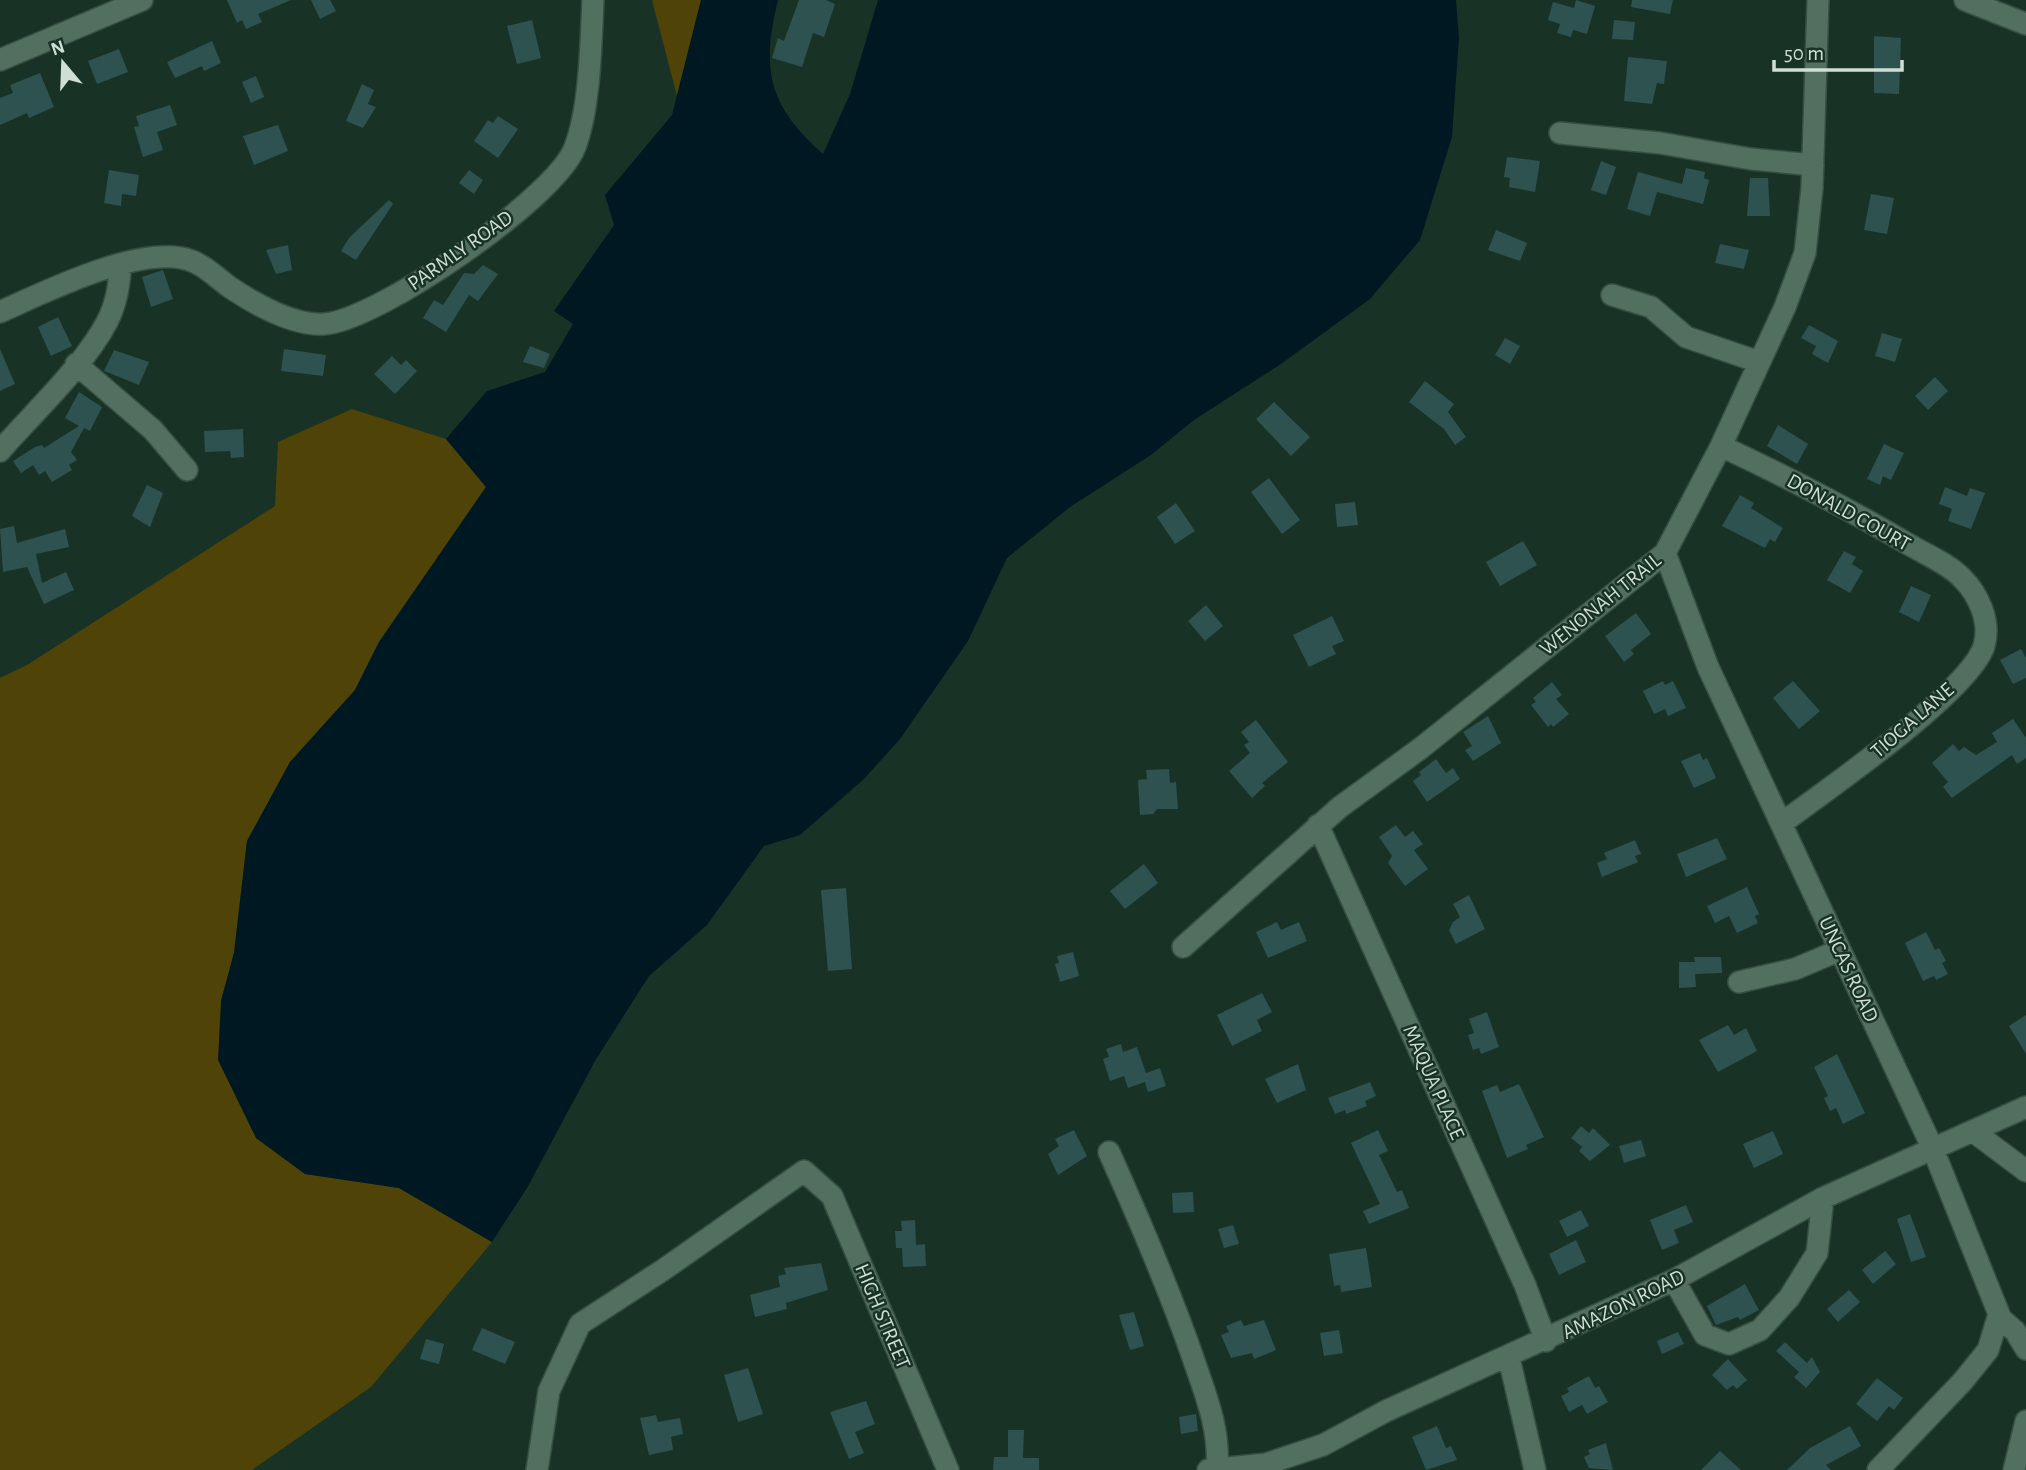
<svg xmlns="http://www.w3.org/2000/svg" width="2026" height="1470" font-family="'Alegreya Sans',sans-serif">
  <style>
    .green { fill: #4f4308 }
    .water { fill: #001822 }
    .building { fill: #2d5250 }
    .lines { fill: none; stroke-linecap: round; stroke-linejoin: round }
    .minor-casing { stroke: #374e42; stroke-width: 24 }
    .minor { stroke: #526f5f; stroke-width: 21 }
    .labels { text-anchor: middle; stroke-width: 5; stroke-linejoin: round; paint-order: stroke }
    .street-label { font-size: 21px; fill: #d0dfd6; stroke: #183326 }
  </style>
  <rect width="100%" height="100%" fill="#183326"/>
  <!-- green -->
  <path class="green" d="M 652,0 L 701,0 L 677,96 Z
    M 352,409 L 446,439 L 486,487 L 379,642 L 355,690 L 290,762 L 247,841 L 234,953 L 221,1001 L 256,1138 L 305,1174 L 399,1188 L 492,1242 L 371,1387 L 252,1470 L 0,1470 L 0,678 L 27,665 L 275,506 L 278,442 Z"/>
  <!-- water -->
  <path class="water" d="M 701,0 L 778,0 C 761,70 768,105 823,154 L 850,94 L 878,0 L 1456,0 L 1459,38 L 1452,137 L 1420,240 L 1370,299 L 1281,364 L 1194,420 L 1151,455 L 1070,507 L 1007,558 L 968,641 L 900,739 L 864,779 L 800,835 L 764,846 L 707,925 L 649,976 L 595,1061 L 527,1188 L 492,1242 L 399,1188 L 305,1174 L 256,1138 L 218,1060 L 221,1001 L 234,953 L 247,841 L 290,762 L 355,690 L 379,642 L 486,487 L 446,439 L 487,391 L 545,372 L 573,324 L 554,311 L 614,225 L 605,195 L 672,115 Z"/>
  <!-- building -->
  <path class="building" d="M 227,0 L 291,0 L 258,14 L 262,22 L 246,29 L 242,20 L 237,23 Z
    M 311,0 L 330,0 L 336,11 L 320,19 Z
    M 799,0 L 826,0 L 835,4 L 824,37 L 813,33 L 802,67 L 772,58 L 778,38 L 784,41 Z
    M 1576,0 L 1595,6 L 1587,34 L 1573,30 L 1571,37 L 1557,33 L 1560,24 L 1548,20 L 1553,2 L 1574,8 Z
    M 1632,0 L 1673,0 L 1670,14 L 1631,7 Z
    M 532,20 L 541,58 L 517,64 L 507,26 Z
    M 1614,20 L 1635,22 L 1633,40 L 1612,39 Z
    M 1874,36 L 1901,38 L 1899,94 L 1874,93 Z
    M 212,41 L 221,63 L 204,71 L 202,66 L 175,78 L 167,62 Z
    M 119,49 L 128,72 L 97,84 L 88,61 Z
    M 1628,57 L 1667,61 L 1664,84 L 1657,83 L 1652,104 L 1624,101 Z
    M 40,73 L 54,107 L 29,118 L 27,113 L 0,125 L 0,98 L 13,93 L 10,85 Z
    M 256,76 L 264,97 L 251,103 L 242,82 Z
    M 362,84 L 374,90 L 368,104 L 376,107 L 363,128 L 346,121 Z
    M 170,105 L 177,125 L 157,132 L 163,150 L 143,157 L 134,127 L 139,126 L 136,116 Z
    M 498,116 L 518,129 L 498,158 L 474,141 L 488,120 L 493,123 Z
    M 278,125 L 288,151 L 254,165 L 243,136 Z
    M 1507,157 L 1540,161 L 1535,192 L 1509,187 L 1510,178 L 1504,177 Z
    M 1601,161 L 1616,167 L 1606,195 L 1591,190 Z
    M 1686,168 L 1705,172 L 1704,178 L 1709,180 L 1703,204 L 1657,192 L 1650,216 L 1627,209 L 1638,172 L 1682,184 Z
    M 109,170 L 139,175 L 136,196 L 122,194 L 121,206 L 104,203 Z
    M 469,170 L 483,180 L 474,194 L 459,183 Z
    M 1750,178 L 1768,178 L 1770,216 L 1747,216 Z
    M 1871,194 L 1894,198 L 1887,234 L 1864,230 Z
    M 389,200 L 393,204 L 356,260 L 341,251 L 349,238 Z
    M 1496,230 L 1527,243 L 1520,261 L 1488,250 Z
    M 1720,244 L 1749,250 L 1744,269 L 1715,263 Z
    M 288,245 L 292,270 L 276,274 L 266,250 Z
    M 483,265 L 498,274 L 478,301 L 469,295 L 446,332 L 423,318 L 434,300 L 443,305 L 464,273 L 474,274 Z
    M 163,270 L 173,299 L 151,307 L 142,277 Z
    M 58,317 L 72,346 L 51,356 L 38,327 Z
    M 1809,325 L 1838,341 L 1828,363 L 1812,354 L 1816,346 L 1801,338 Z
    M 1882,333 L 1902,339 L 1895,362 L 1875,356 Z
    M 1505,338 L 1520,346 L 1510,364 L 1495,355 Z
    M 530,346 L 550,354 L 544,368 L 523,362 Z
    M 0,349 L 15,384 L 0,391 Z
    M 284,349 L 326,355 L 323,376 L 281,371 Z
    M 114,350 L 149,362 L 139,385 L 104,371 Z
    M 392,356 L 401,365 L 406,360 L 417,371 L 395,394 L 374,374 Z
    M 1935,377 L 1948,391 L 1928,410 L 1915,396 Z
    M 1425,381 L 1454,404 L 1448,412 L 1466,437 L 1455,445 L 1444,429 L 1409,402 Z
    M 79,392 L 102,407 L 90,431 L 84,428 L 71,452 L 77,460 L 69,465 L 72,470 L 52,482 L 45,471 L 39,475 L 33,465 L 21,473 L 13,461 L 35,447 L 42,445 L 44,448 L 79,426 L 65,418 Z
    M 1274,402 L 1310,437 L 1291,456 L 1256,419 Z
    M 1778,425 L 1808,444 L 1797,464 L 1767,446 Z
    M 243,429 L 244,457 L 231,458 L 230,451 L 205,452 L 204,431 Z
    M 1884,444 L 1904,453 L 1891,480 L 1883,476 L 1880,485 L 1867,479 Z
    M 1269,478 L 1300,520 L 1282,534 L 1251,492 Z
    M 147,485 L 163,493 L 150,527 L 132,516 Z
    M 1945,487 L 1967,496 L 1970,488 L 1985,493 L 1971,529 L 1948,521 L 1952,509 L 1939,504 Z
    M 1740,495 L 1754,503 L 1751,508 L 1783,528 L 1775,542 L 1770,539 L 1765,548 L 1722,526 Z
    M 1355,502 L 1358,525 L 1337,527 L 1335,504 Z
    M 1176,503 L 1195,531 L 1175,544 L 1157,517 Z
    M 14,526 L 17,543 L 65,529 L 69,547 L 36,554 L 42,583 L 66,572 L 74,590 L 44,604 L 27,567 L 3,572 L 0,529 Z
    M 1523,541 L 1537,565 L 1500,586 L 1486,562 Z
    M 1844,551 L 1856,557 L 1852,564 L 1863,571 L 1850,593 L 1827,580 Z
    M 1911,586 L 1931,595 L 1919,622 L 1899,612 Z
    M 1206,605 L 1223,626 L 1205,641 L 1188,621 Z
    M 1636,613 L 1651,634 L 1631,650 L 1634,654 L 1624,662 L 1605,636 Z
    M 1332,616 L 1344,641 L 1332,646 L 1336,654 L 1309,667 L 1293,635 Z
    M 2021,649 L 2026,658 L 2026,678 L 2013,684 L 2000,660 Z
    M 1663,681 L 1665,685 L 1673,681 L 1686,708 L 1668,716 L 1665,709 L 1654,714 L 1643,691 Z
    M 1793,681 L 1820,711 L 1799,729 L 1773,698 Z
    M 1552,682 L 1562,695 L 1556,699 L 1569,714 L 1553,727 L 1551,724 L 1548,727 L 1531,705 L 1536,702 L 1533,698 Z
    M 1488,716 L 1501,743 L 1473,761 L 1465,750 L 1472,746 L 1463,732 Z
    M 2013,719 L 2026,738 L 2026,758 L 2017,764 L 2012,755 L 1952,798 L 1943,787 L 1948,782 L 1932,763 L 1953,744 L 1959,751 L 1964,747 L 1976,755 L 1997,742 L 1992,733 Z
    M 1256,720 L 1288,762 L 1262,783 L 1265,786 L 1252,798 L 1229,771 L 1250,753 L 1244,745 L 1249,742 L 1241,732 Z
    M 1700,753 L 1703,760 L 1707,758 L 1716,778 L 1694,788 L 1681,761 Z
    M 1436,759 L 1446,773 L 1453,768 L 1460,779 L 1427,802 L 1413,781 L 1421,775 L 1419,772 Z
    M 1169,769 L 1170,783 L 1176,782 L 1178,809 L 1157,809 L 1153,814 L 1140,815 L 1138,780 L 1147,779 L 1146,770 Z
    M 1396,825 L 1405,837 L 1413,831 L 1423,844 L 1414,850 L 1428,869 L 1405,886 L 1388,863 L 1392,856 L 1379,837 Z
    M 1717,838 L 1727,859 L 1686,877 L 1677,854 Z
    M 1635,840 L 1641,854 L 1635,856 L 1638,862 L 1602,877 L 1597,863 L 1607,859 L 1604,853 Z
    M 1144,864 L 1158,883 L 1125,909 L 1110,891 Z
    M 1747,887 L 1759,914 L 1755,916 L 1758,923 L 1737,933 L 1729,916 L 1715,923 L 1707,906 Z
    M 846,888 L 852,969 L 828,971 L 821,890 Z
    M 1469,895 L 1485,929 L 1456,944 L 1449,930 L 1453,922 L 1460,917 L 1453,904 Z
    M 1277,922 L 1281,930 L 1299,922 L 1307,941 L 1268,958 L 1256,932 Z
    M 1926,932 L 1935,950 L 1939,948 L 1946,961 L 1942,963 L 1948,974 L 1936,980 L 1934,976 L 1923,981 L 1905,943 Z
    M 1073,952 L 1079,976 L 1060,982 L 1055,964 L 1059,963 L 1057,956 Z
    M 1694,957 L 1721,957 L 1722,973 L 1695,974 L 1696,987 L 1679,988 L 1679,962 L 1695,962 Z
    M 1262,993 L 1272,1012 L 1257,1020 L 1262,1031 L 1232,1046 L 1217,1015 Z
    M 1487,1012 L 1499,1047 L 1481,1054 L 1479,1048 L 1473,1050 L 1468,1035 L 1474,1033 L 1469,1019 Z
    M 2026,1015 L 2026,1054 L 2009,1026 Z
    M 1728,1025 L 1734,1035 L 1746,1028 L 1757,1051 L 1718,1072 L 1699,1040 Z
    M 1121,1044 L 1123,1052 L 1137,1047 L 1146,1073 L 1160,1068 L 1166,1086 L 1148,1092 L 1145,1082 L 1128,1088 L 1124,1076 L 1110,1081 L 1103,1059 L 1109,1057 L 1106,1049 Z
    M 1837,1054 L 1865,1113 L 1843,1124 L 1836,1108 L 1830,1111 L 1824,1098 L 1828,1096 L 1814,1067 Z
    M 1298,1064 L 1306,1090 L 1277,1103 L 1265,1079 Z
    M 1370,1082 L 1376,1096 L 1365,1101 L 1367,1106 L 1346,1114 L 1345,1110 L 1335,1114 L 1328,1098 Z
    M 1519,1084 L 1544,1137 L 1526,1145 L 1528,1149 L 1507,1158 L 1482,1091 L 1497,1085 L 1500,1092 Z
    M 1581,1126 L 1589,1133 L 1593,1128 L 1610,1145 L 1590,1161 L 1579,1151 L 1582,1147 L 1571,1138 Z
    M 1074,1130 L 1087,1156 L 1058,1175 L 1048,1154 L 1059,1146 L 1055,1139 Z
    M 1378,1130 L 1388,1151 L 1379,1155 L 1397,1192 L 1402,1190 L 1409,1208 L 1369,1224 L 1363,1211 L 1380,1204 L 1351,1143 Z
    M 1773,1131 L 1783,1154 L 1754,1168 L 1743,1144 Z
    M 1641,1140 L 1646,1156 L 1624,1163 L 1619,1146 Z
    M 1193,1192 L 1194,1212 L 1173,1213 L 1172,1193 Z
    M 1686,1205 L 1693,1222 L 1674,1230 L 1679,1243 L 1662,1250 L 1650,1220 Z
    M 1581,1210 L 1589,1226 L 1567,1237 L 1559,1221 Z
    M 1910,1214 L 1926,1257 L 1911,1262 L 1897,1219 Z
    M 915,1220 L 916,1245 L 925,1244 L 926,1266 L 903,1267 L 902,1248 L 896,1248 L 895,1231 L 902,1231 L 901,1221 Z
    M 1233,1225 L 1239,1244 L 1224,1248 L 1218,1229 Z
    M 1576,1240 L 1586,1262 L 1559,1275 L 1549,1254 Z
    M 1366,1248 L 1372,1287 L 1341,1292 L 1340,1285 L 1334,1286 L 1329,1254 Z
    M 1885,1251 L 1896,1264 L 1873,1284 L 1862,1270 Z
    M 821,1263 L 828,1290 L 786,1303 L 787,1309 L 755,1317 L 750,1295 L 780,1287 L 778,1276 L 786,1274 L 784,1268 Z
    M 1745,1284 L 1759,1310 L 1740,1320 L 1738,1317 L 1716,1325 L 1707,1306 Z
    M 1849,1290 L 1860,1302 L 1838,1322 L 1827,1309 Z
    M 1134,1312 L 1144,1346 L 1130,1350 L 1119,1315 Z
    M 1241,1320 L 1244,1326 L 1264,1320 L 1276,1350 L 1254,1359 L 1252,1353 L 1231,1358 L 1221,1335 L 1229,1332 L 1226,1326 Z
    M 482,1328 L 515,1342 L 505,1364 L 472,1350 Z
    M 1339,1330 L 1343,1353 L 1324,1356 L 1320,1333 Z
    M 1678,1332 L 1684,1344 L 1662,1354 L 1657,1341 Z
    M 426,1339 L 444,1344 L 439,1364 L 420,1359 Z
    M 1785,1342 L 1807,1363 L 1812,1357 L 1820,1372 L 1806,1388 L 1794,1377 L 1799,1372 L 1776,1351 Z
    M 1728,1359 L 1747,1380 L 1737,1389 L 1733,1385 L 1727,1390 L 1712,1375 Z
    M 748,1368 L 763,1414 L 738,1422 L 724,1375 Z
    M 1589,1376 L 1595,1388 L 1599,1386 L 1608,1402 L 1587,1414 L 1582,1405 L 1569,1412 L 1561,1396 L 1569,1392 L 1567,1388 Z
    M 1877,1378 L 1903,1398 L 1894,1410 L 1889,1406 L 1877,1421 L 1856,1404 Z
    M 866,1401 L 875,1424 L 855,1432 L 864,1453 L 849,1459 L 830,1412 Z
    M 1196,1414 L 1198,1431 L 1181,1434 L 1179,1417 Z
    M 656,1415 L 658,1422 L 680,1418 L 683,1434 L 671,1437 L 673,1450 L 649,1455 L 640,1418 Z
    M 1437,1426 L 1446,1448 L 1451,1446 L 1457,1460 L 1426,1470 L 1412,1437 Z
    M 1850,1426 L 1861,1446 L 1826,1465 L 1831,1470 L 1787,1470 L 1810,1448 Z
    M 1008,1430 L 1024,1430 L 1023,1458 L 1039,1458 L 1039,1470 L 993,1470 L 994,1457 L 1008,1457 Z
    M 1606,1443 L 1613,1470 L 1589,1468 L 1584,1457 L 1590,1454 L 1588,1450 Z
    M 1720,1451 L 1741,1470 L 1701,1470 Z"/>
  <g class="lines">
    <!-- minor casing -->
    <g class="minor-casing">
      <path id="minor" d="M 1965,0 L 2026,24
        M 0,60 L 142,0
        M 1560,133 L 1660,143 L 1751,159 L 1813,165
        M 1612,295 L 1651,307 L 1686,337 L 1759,362
        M 0,312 C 45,292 144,242 192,261 C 206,266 218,279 231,288 C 255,304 294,326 324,324 C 377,321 557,197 575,147 C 590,108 591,43 593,0
        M 76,364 L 153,430 L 187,470
        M 1721,446 C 1785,476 1847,508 1908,544 C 1925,554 1949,564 1962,578 C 1979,595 1991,622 1984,646 C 1969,692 1825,791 1782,823
        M 0,451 C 34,412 83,367 107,322 C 117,303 119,284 121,264
        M 1665,553 L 1708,667 L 1932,1147 L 1999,1314 L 1988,1350 L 1963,1381 L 1878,1470
        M 1318,825 L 1525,1285 L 1546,1341
        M 1183,947 L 1340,807 L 1421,748 L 1665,553 L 1721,446 L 1785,307 L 1805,253 L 1812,188 L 1818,0
        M 1739,982 L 1795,969 L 1840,950
        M 1974,1132 L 2026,1171
        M 1109,1152 C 1139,1219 1168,1286 1192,1355 C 1205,1393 1220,1428 1217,1469
        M 1674,1280 L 1705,1335 L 1729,1344 L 1760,1330 L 1789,1298 L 1817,1253 L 1823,1198
        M 1999,1317 L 2015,1331 L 2026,1349
        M 1509,1358 L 1535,1470
        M 537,1470 L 549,1391 L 580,1324 L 663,1270 L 804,1171 L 832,1196 L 948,1470
        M 1208,1470 L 1266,1464 L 1323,1445 L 1386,1411 L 1674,1280 L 1823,1198 L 2026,1107
        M 2014,1470 L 2026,1421"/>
    </g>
    <!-- minor -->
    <use href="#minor" class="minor"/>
  </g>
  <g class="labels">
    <!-- street labels -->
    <g class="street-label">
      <text transform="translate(460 250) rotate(-35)" y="7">PARMLY ROAD</text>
      <text transform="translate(1849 512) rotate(29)" y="7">DONALD COURT</text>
      <text transform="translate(1600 604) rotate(-39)" y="7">WENONAH TRAIL</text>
      <text transform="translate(1912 720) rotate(-41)" y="7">TIOGA LANE</text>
      <text transform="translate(1849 969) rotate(65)" y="7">UNCAS ROAD</text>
      <text transform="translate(1434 1082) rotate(66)" y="7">MAQUA PLACE</text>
      <text transform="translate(1623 1304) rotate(-26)" y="7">AMAZON ROAD</text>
      <text transform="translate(883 1316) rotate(67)" y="7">HIGH STREET</text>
    </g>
  </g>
  <!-- north arrow -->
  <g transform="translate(63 63) rotate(341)" stroke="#183326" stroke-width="5" paint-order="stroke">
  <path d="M0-5L12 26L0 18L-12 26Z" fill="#d0dfd6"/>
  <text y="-10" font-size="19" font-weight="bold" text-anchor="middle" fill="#d0dfd6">N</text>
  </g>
  <!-- scale -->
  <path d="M1774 60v10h128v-10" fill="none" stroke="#d0dfd6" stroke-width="3.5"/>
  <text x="1784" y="60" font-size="21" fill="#d0dfd6" stroke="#183326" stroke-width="5" paint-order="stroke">50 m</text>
</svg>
